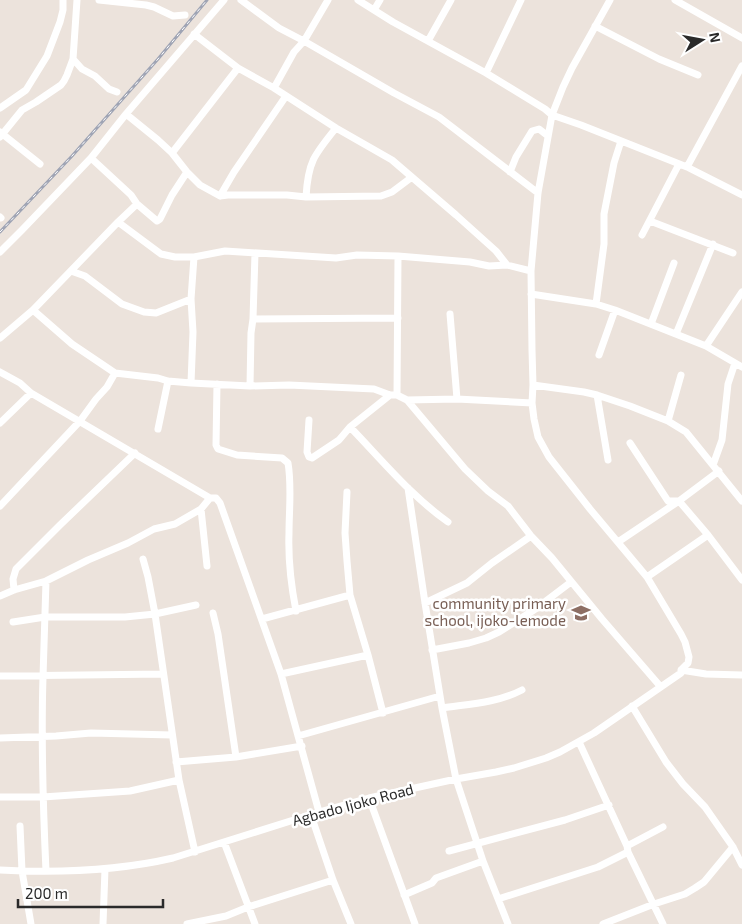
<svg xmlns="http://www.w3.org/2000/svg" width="742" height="924" font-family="'Exo 2',sans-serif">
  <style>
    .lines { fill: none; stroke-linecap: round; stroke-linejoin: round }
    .minor { stroke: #fff; stroke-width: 7 }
    .rail-casing { stroke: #9fa4b4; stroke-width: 3 }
    .rail { stroke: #fff; stroke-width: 1; stroke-dasharray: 4; stroke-linecap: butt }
    .labels { text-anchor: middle; stroke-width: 5; stroke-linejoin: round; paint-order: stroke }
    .education-label { font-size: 15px; fill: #785e54; stroke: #fff; text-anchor: end }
    .street-label { font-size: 15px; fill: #2a2a2a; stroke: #fff }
  </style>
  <rect width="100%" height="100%" fill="#ece3dc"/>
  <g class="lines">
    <!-- minor -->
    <path class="minor" d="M 99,0 L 146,5 L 154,7 L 173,16 L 185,15
      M 241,0 L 279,28 L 304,41 L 394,93 L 439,117 L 538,193
      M 358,0 L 393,22 L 486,73 L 545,109 L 552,115 L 581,125 L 687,167 L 742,195
      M 675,0 L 742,38
      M 374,10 L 380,0
      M 595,26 L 659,59 L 698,75
      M 194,34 L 238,68 L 274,88 L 336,128 L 392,160 L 456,215 L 496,251 L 507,265
      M 428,41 L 451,0
      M 73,59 L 82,69 L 95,76 L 109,89 L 117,92
      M 486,73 L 521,0
      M 274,88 L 294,52 L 304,41 L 328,0
      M 0,108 L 26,90 L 47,56 L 60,22 L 63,10 L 63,0
      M 126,114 L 158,140 L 172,153 L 187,172 L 200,185 L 220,196 L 228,195 L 287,195 L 306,197 L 381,196 L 392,192 L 412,177
      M 0,132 L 40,164
      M 0,137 L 22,110 L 36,102 L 61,85 L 64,81 L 67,75 L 73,59 L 77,0
      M 172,153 L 238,68
      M 91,158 L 131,195 L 137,204 L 157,221 L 160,219 L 172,195 L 187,172
      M 687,167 L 742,66
      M 510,172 L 516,157 L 532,131 L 539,129 L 548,136
      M 220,196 L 234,172 L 286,96
      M 306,197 C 308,162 314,155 336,128
      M 0,217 L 1,218 L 0,218
      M 650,221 L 733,253
      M 118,222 L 161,254 L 175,257 L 194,257 L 225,251 L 336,258 L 357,255 L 398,256 L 470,262 L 489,266 L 507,265 L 531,271
      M 642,235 L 679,164
      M 0,252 L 22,230 L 91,158 L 126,114 L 224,0
      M 71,271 L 85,276 L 122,304 L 144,312 L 156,313 L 191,299
      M 531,294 L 596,304 L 615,310 L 706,346 L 742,367
      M 596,304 L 604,244 L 604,214 L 614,163 L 621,141
      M 33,310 L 72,344 L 115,373 L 158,378 L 168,381 L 191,383 L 250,386 L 289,385 L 374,389 L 390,395 L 397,395 L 407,400 L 457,399 L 532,403
      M 450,314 L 457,399
      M 253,319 L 398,318
      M 651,324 L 674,263
      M 676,334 L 713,244
      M 0,338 L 33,310 L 118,222 L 137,204
      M 706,346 L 742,292
      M 599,355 L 615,310
      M 0,372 L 20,383 L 31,393 L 210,498
      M 191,383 L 193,332 L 191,299 L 194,257
      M 217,384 L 216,445 L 218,449 L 237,455 L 282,458 L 288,463 C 292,486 289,510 289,533 C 288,559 291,585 296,611
      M 533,385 L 584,392 L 597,395 L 630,406 L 668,421 L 686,432 L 742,501
      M 250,386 L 251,333 L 253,319 L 255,253
      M 397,395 L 398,256
      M 597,395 L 608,460
      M 407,400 L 465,469 L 488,491 L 508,506 L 531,536 L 552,558 L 602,619 L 660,686
      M 309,420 L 307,452 L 309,457 L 312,458 L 339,440 L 350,427 L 390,395
      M 668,421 L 681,375
      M 0,423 L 31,393
      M 350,427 C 381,459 411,496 448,522
      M 158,429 L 168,381
      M 630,443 L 668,501 L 679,501 L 708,535 L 742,580
      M 713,465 L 722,440 L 728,384 L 735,363
      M 408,488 L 425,603 L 442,708 L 456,779 L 483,861 L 508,924
      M 347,492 L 345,533 L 347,561 L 350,595 L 368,655 L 383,713
      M 0,506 L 80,421 L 96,399 L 107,387 L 115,373
      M 201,509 L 207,566
      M 618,542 L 679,501 L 719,471
      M 143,559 L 148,577 L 155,614 L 179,780 L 195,852
      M 647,577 L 708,535
      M 14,590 L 13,579 L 16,569 L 60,525 L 135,453
      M 0,596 L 14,590 L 46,581 L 88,560 L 128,543 L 154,529 L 175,524 L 201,509 L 210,498 L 216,498 L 220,503 L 281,674 L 319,812
      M 425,603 L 467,583 L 492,563 L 531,536
      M 213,613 L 218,634 L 236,757
      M 262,619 L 350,595
      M 13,622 L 45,617 L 125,617 L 155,614 L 196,605
      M 432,650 L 469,643 L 486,638 L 499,632 L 534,610 L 571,582
      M 681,670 L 706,674 L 742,675
      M 281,674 L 368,655
      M 0,676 L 163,674
      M 632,706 L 666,762 L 683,784 L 705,807 L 733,847 L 742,865
      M 442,708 C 469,704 497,703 522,690
      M 298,736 L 440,696
      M 0,738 L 56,736 L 91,733 L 172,735
      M 579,742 L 627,846 L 628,852 L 663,924
      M 176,762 L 236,757 L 302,746
      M 0,797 L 43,797 L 130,791 L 179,780
      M 369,798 L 415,924
      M 311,815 L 333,880 L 351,924
      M 20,826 L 22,871 L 31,924
      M 224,842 L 255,924
      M 627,846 L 663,827
      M 449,851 L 565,820 L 609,805
      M 0,870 C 58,873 117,871 173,858 L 319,812 L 369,798 L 456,779 L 496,772 L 514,768 L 546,758 L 560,752 L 594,733 L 681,673 L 681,670 L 688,663 L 689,657 L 685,642 L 681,634 L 647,577 L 590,509 L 549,457 L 538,437 L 534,419 L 532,403 L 533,385 L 532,350 L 531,271 L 538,193 L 552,115 L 563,87 L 572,68 L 610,0
      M 46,871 C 43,806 41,742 43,677 C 44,645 45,613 46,581
      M 404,895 L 432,883 L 436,878 L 483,861
      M 498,899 L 598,867 L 628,852
      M 103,924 L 105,869
      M 187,924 L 226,916 L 248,907 L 333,880
      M 603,924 L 654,904 L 685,894 L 695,888 L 704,882 L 733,847"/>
    <!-- rail casing -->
    <g class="rail-casing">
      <path id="rail" d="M 0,232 L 72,156 L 158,59 L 207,0"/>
    </g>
    <!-- rail -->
    <use href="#rail" class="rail"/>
  </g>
  <!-- icons -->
  <defs>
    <g id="school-bare" transform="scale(1.5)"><path d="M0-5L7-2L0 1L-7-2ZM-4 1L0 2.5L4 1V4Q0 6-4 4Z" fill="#8d6e63" stroke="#fff" stroke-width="2.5" paint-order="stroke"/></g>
  </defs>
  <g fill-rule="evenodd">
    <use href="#school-bare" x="581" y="613"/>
  </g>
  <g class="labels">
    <!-- education labels -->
    <g class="education-label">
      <text x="566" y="609">community primary<tspan x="566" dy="17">school, ijoko-lemode</tspan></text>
    </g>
    <!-- street labels -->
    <g class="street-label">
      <text transform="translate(353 805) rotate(-15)" y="5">Agbado Ijoko Road</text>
    </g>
  </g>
  <!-- north arrow -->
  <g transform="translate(702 40) rotate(79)" stroke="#ffffff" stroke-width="4" paint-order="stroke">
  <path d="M0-4L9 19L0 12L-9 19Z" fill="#2a2a2a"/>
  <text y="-8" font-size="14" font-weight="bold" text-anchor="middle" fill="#2a2a2a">N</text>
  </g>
  <!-- scale -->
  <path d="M18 899v8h145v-8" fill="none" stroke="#2a2a2a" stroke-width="2.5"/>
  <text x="25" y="899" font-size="15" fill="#2a2a2a" stroke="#ffffff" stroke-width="4" paint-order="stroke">200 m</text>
</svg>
